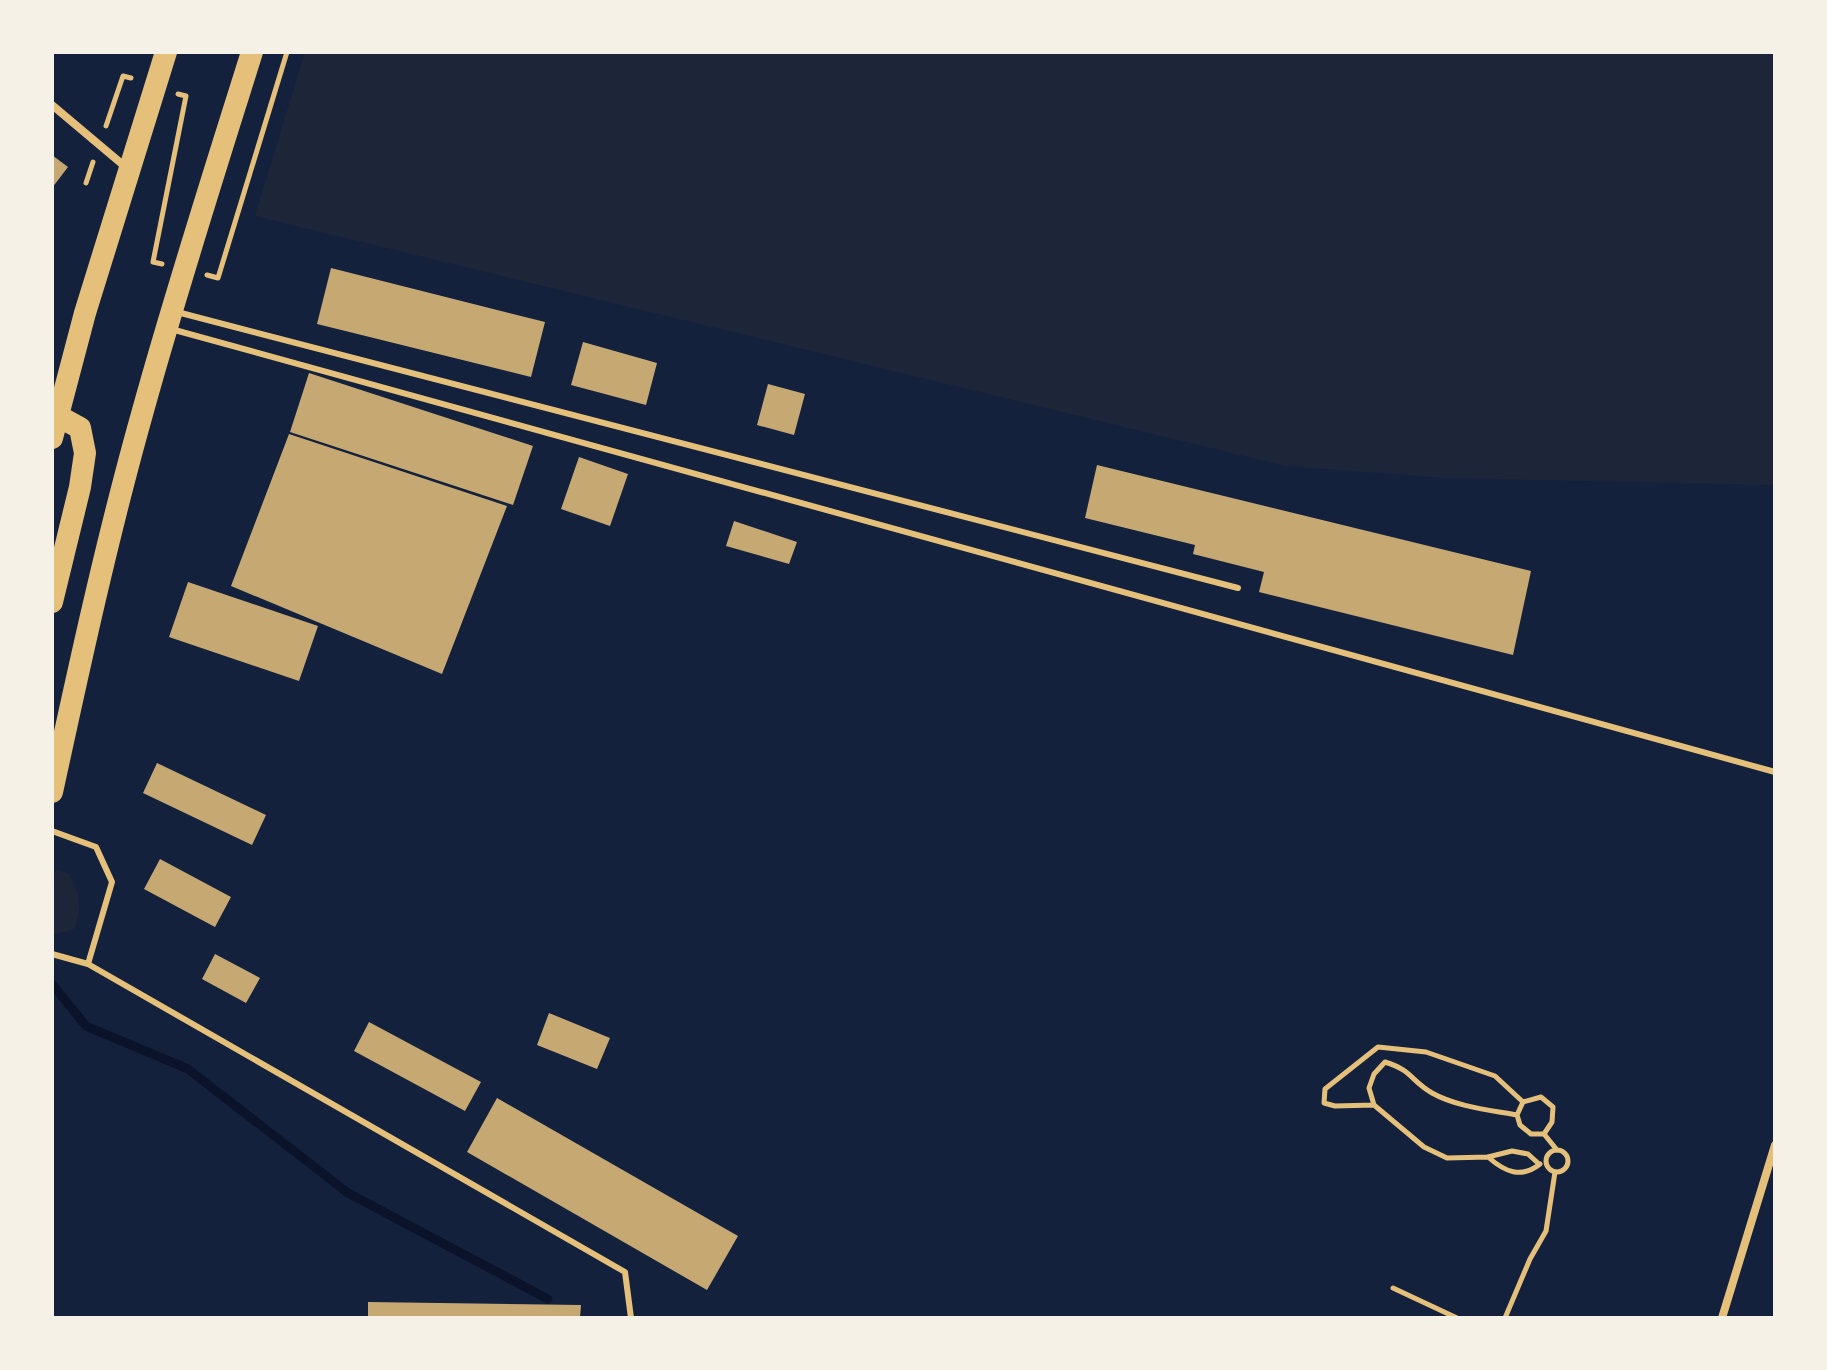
<svg xmlns="http://www.w3.org/2000/svg" width="1827" height="1370" font-family="Mulish,sans-serif">
  <style>
    .green { fill: #1d2539 }
    .lines { fill: none; stroke-linecap: round; stroke-linejoin: round }
    .stream { stroke: #0b132b; stroke-width: 9 }
    .building { fill: #c6a872 }
    .path { stroke: #e5c07b; stroke-width: 5 }
    .service { stroke: #e5c07b; stroke-width: 6 }
    .minor { stroke: #e5c07b; stroke-width: 8 }
    .trunk { stroke: #e5c07b; stroke-width: 22 }
  </style>
  <rect width="100%" height="100%" fill="#14213d"/>
  <!-- green -->
  <path class="green" d="M 305,52 L 1775,52 L 1775,485 L 1445,478 L 1285,466 L 255,216 Z
    M 56,869 L 69,874 C 81,896 82,905 74,929 L 52,935 L 52,904 Z"/>
  <g class="lines">
    <!-- stream -->
    <path class="stream" d="M 52,984 L 86,1026 L 188,1069 L 348,1193 L 548,1299"/>
  </g>
  <!-- building -->
  <path class="building" d="M 52,155 L 68,167 L 52,188 Z
    M 331,268 L 545,322 L 531,377 L 317,324 Z
    M 583,342 L 657,363 L 646,405 L 571,385 Z
    M 309,373 L 533,446 L 513,505 L 290,432 Z
    M 768,384 L 805,394 L 794,435 L 757,425 Z
    M 289,434 L 507,506 L 442,674 L 231,586 Z
    M 579,457 L 628,474 L 610,526 L 561,509 Z
    M 1097,465 L 1531,571 L 1513,655 L 1259,592 L 1264,572 L 1193,554 L 1195,545 L 1085,518 Z
    M 734,521 L 797,542 L 789,564 L 726,546 Z
    M 188,582 L 318,626 L 299,681 L 169,637 Z
    M 157,763 L 266,815 L 252,845 L 143,793 Z
    M 160,859 L 231,897 L 215,927 L 144,889 Z
    M 215,954 L 260,978 L 246,1003 L 202,979 Z
    M 549,1013 L 610,1038 L 597,1069 L 537,1045 Z
    M 369,1022 L 481,1082 L 465,1111 L 354,1051 Z
    M 497,1098 L 738,1236 L 707,1290 L 467,1152 Z
    M 368,1302 L 581,1305 L 580,1318 L 368,1318 Z"/>
  <g class="lines">
    <!-- path -->
    <path class="path" d="M 106,126 L 123,76 L 131,78
      M 86,183 L 93,162
      M 162,264 L 153,262 L 186,96 L 178,94
      M 207,275 L 218,278 L 287,52
      M 1541,1097 L 1553,1107 L 1552,1122 L 1544,1134 L 1531,1134 L 1520,1125 L 1517,1115 L 1523,1102 Z
      M 1374,1105 L 1335,1106 L 1324,1103 L 1325,1089 L 1378,1047 L 1426,1052 L 1495,1076 L 1523,1102
      M 1517,1115 C 1490,1110 1457,1107 1432,1093 C 1411,1081 1412,1070 1385,1062 L 1374,1074 L 1369,1088 L 1374,1105 L 1424,1147 L 1447,1158 L 1488,1157 L 1512,1151 L 1528,1154 L 1539,1164
      M 1544,1134 L 1557,1150
      M1546 1161a11 11 0 1 1 22 0a11 11 0 1 1-22 0Z
      M 1488,1157 C 1505,1172 1521,1179 1540,1164
      M 1393,1288 L 1457,1318
      M 1505,1318 L 1530,1259 L 1546,1231 L 1555,1172"/>
    <!-- service -->
    <path class="service" d="M 177,312 L 1238,588
      M 171,329 L 1775,772
      M 52,831 L 96,847 L 112,882 L 88,964 L 52,954
      M 88,964 L 625,1272 L 631,1318"/>
    <!-- minor -->
    <path class="minor" d="M 52,105 L 128,169
      M 1722,1318 L 1775,1145"/>
    <!-- trunk -->
    <path class="trunk" d="M 52,438 L 85,313 L 166,52
      M 52,602 L 80,487 L 85,453 L 80,428 L 58,416
      M 52,792 C 80,663 108,534 144,407 C 177,288 215,170 252,52"/>
  </g>
  <!-- border -->
  <rect width="1827" height="1370" fill="none" stroke="#f6f1e7" stroke-width="108"/>
</svg>
